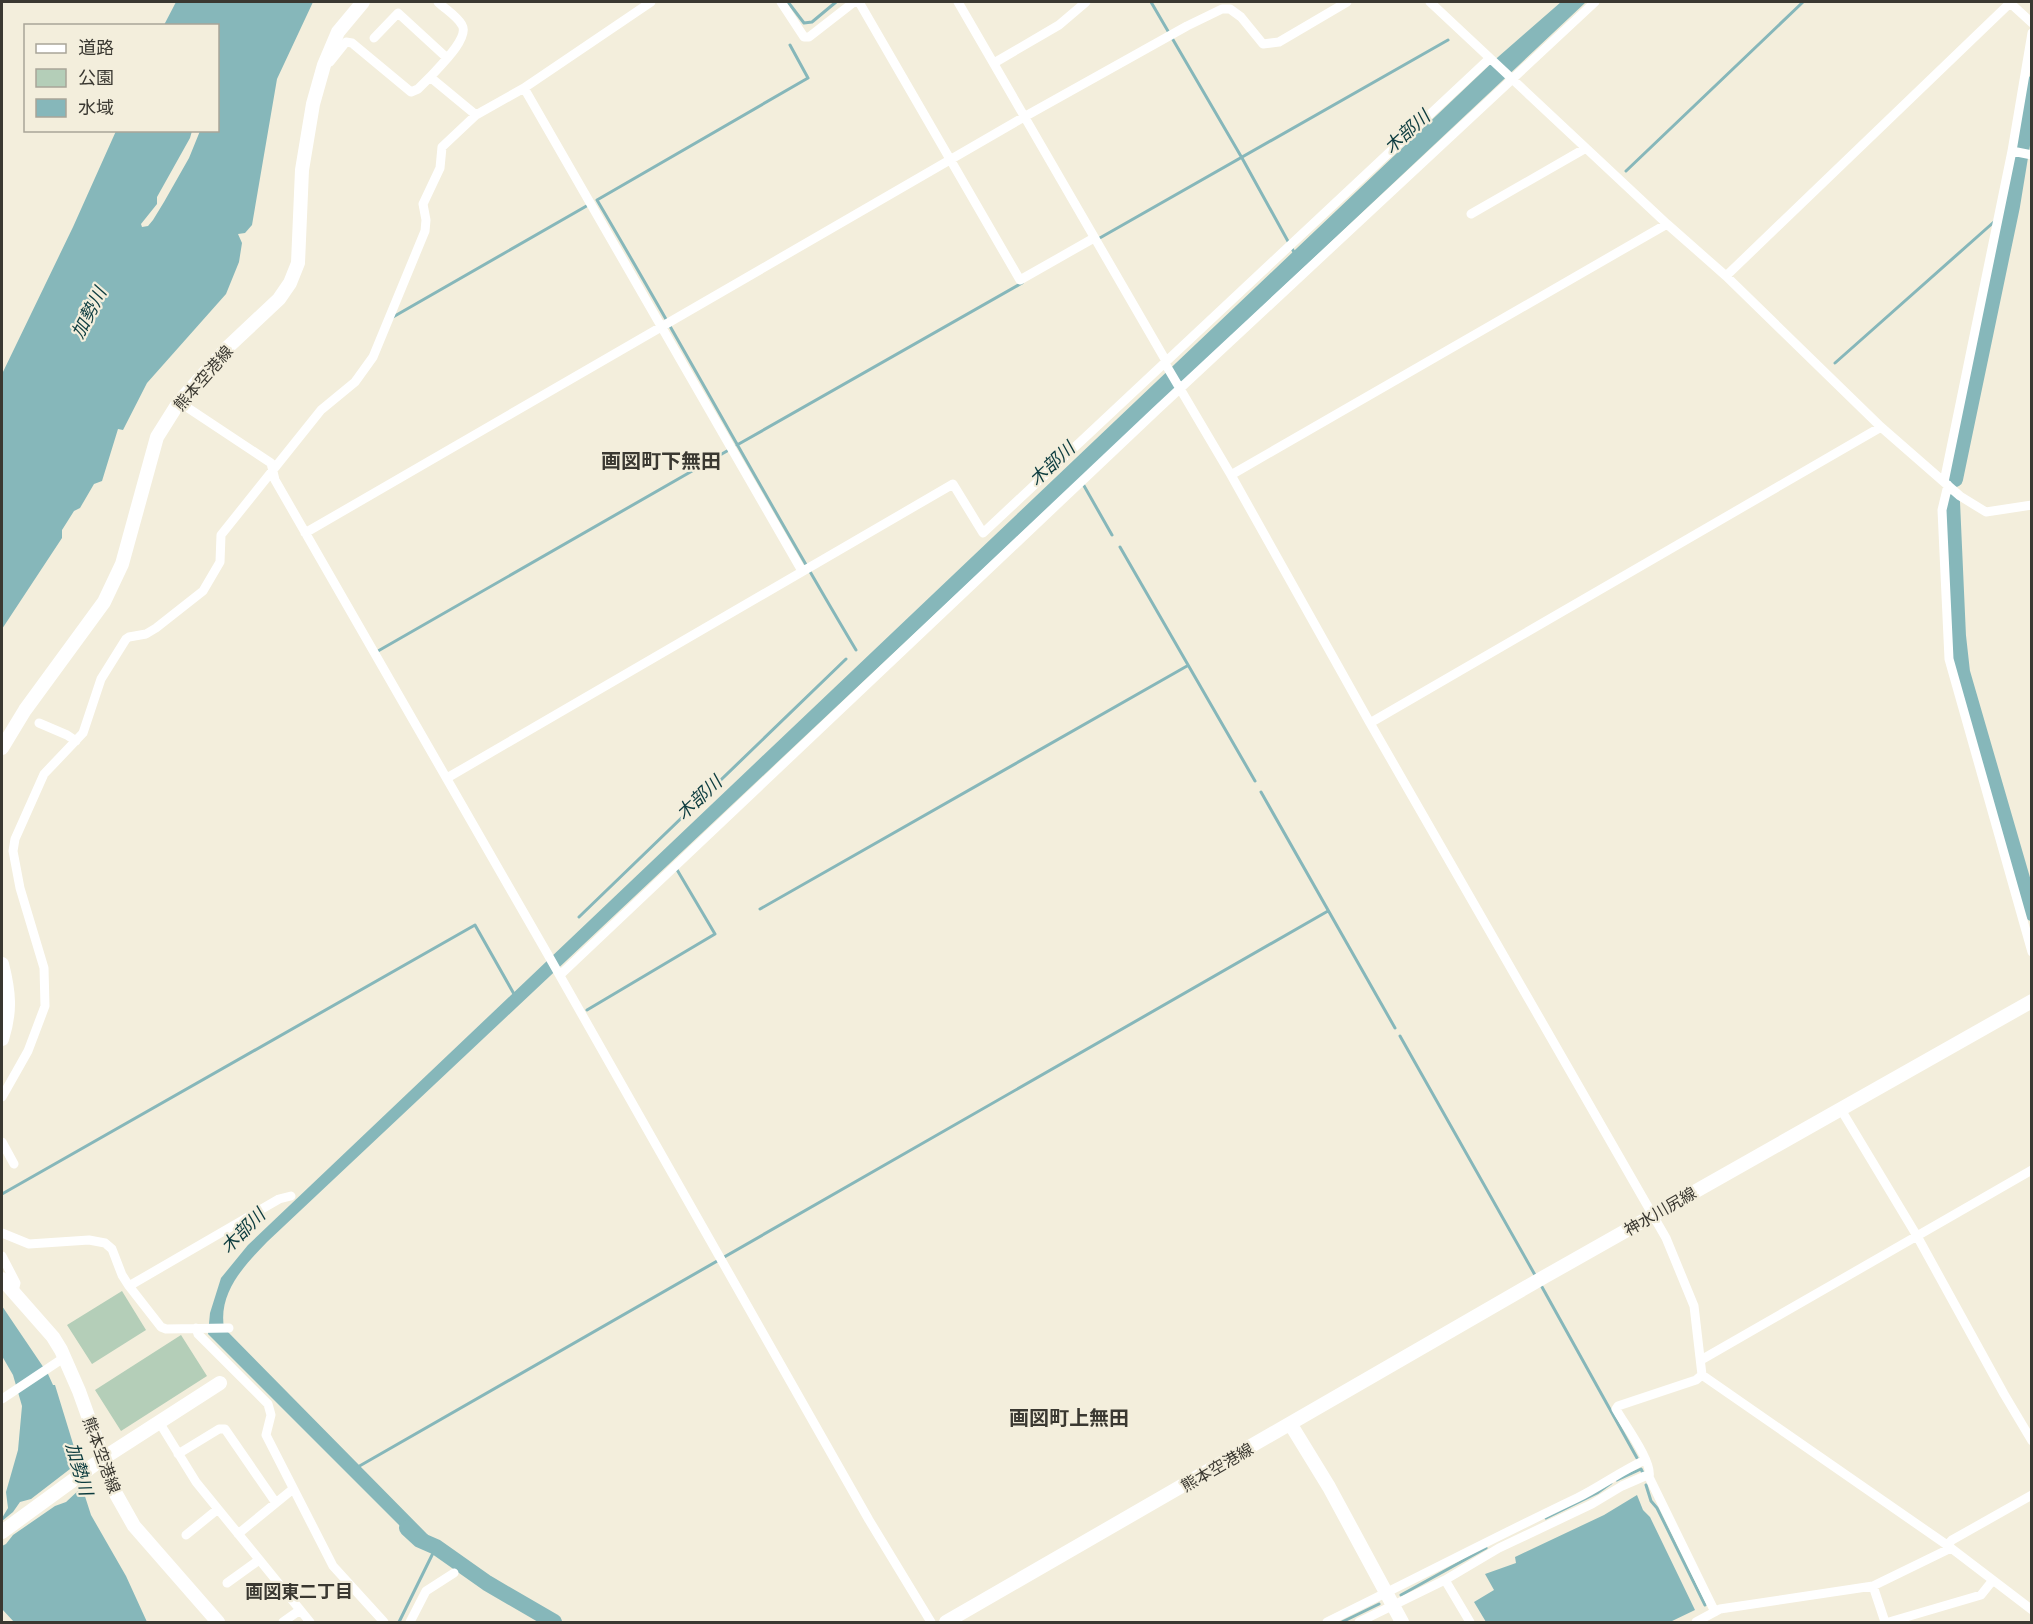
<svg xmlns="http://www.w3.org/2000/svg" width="2033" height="1624" font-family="Roboto,'Noto Sans JP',sans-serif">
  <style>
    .green { fill: #b4ceb8 }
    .water { fill: #86b7ba }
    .pier { fill: #f3eedc }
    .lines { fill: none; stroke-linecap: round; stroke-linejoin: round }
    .stream { stroke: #86b7ba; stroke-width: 3 }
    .river { stroke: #86b7ba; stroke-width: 16 }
    .street { stroke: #fff; stroke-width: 9 }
    .secondary { stroke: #fff; stroke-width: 14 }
    .labels { text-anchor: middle; stroke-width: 4.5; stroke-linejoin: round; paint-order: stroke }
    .street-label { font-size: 16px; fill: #3a3831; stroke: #f3eedc }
    .water-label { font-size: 18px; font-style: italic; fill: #0b3b3e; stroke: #f3eedc }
    .neighbourhood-label { font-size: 18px; font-weight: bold; fill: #3a3831; stroke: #f3eedc }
    .quarter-label { font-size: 20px; font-weight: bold; fill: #3a3831; stroke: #f3eedc }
  </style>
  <rect width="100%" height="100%" fill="#f3eedc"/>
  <!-- green -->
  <path class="green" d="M 122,1291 L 146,1330 L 92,1364 L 67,1325 Z
    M 181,1335 L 207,1376 L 121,1431 L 95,1390 Z"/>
  <!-- water -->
  <path class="water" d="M 176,2 L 313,2 L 277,79 L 252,225 L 245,233 L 238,234 L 242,243 L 239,262 L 226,294 L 147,383 L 123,430 L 118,429 L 102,481 L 94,484 L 80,508 L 74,511 L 62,530 L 62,538 L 2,629 L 2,374 L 73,227 L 116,131 L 192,131 L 190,138 L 157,197 L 157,204 L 141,224 L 142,227 L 148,226 L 153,220 L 164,202 L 189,158 L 200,131 L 218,130 L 218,26 L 164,25 Z
    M 1561,2 L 1586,2 L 267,1242 C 245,1265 218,1292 224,1328 L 428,1535 L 420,1546 L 208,1334 L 210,1313 L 221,1278 L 248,1245 L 1498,57 Z
    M 2,1306 L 48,1374 L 53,1385 L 55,1385 L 78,1460 L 82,1487 L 91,1515 L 126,1576 L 147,1622 L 14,1622 L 2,1609 L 2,1518 L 8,1508 L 6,1492 L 18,1450 L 22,1406 L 13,1375 L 2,1356 Z
    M 1637,1495 L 1643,1510 L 1650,1517 L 1695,1610 L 1670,1622 L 1486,1622 L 1474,1602 L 1494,1590 L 1485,1574 L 1516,1563 L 1515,1557 L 1604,1515 Z"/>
  <!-- pier -->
  <path class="pier" d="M 80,1457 L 85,1487 L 80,1489 L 66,1502 L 55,1506 L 13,1535 L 6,1544 L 2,1546 L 2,1521 L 13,1512 L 20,1502 L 31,1499 L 70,1469 Z"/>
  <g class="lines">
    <!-- stream -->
    <path class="stream" d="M 788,2 L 804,23 L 812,22 L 836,2
      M 1151,2 L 1242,158 L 1295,254
      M 790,45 L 808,78 L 597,200 C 685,349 767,501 856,650
      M 1626,171 L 1803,2
      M 2002,215 L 2012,206
      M 1098,239 L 1448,40
      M 393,317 L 590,204
      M 1835,363 L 1995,221
      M 737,445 L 1022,283
      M 1083,484 L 1112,535
      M 1120,547 L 1255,781
      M 378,651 L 727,451
      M 1261,792 L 1395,1028
      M 760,909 L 1187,666
      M 579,917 L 846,659
      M 587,1010 L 715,934 L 676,868
      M 1400,1036 L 1535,1275
      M 2,1194 L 475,925 L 514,994
      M 1542,1287 L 1637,1458
      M 356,1468 L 1328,911
      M 1617,1480 L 1641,1469 L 1643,1473
      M 1646,1485 L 1651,1501 L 1657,1508 L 1705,1605
      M 1546,1518 L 1597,1493 L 1611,1483
      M 1401,1595 L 1486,1548
      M 399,1622 L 436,1547
      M 1342,1622 L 1379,1604"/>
    <!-- river -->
    <path class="river" d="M 1955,479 L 2012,206 L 2032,84
      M 1952,502 L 1958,636 L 1962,672 L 2032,913
      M 407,1528 L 420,1540 L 436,1547 L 487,1583 L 554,1622"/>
    <!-- street -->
    <path class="street" d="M 781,2 L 804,37 L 809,37 L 854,2
      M 859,2 L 1020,280 L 1094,238
      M 958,2 L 1166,361 L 1166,365 L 1231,475 L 1370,723 L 1666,1238 L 1694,1306 L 1702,1375 L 1947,1545 L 2032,1610
      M 1430,2 L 1667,224 L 1726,276 L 1881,427 L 1960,496 L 1986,512 L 2032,505
      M 2009,2 L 2032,23
      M 374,38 L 398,13 L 447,58
      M 330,62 L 346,42 L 352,43 L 411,92 L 418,89 L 430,77 L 476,115
      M 994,63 L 1059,25 L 1086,2
      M 430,77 C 439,67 470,38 462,25 C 457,16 445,9 438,2
      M 524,88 L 802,571
      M 2012,151 L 2032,155
      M 1471,214 L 1586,148
      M 1726,276 L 2010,3
      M 179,402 L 271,463 L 275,480 L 547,953 L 869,1520 L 931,1622
      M 1231,475 L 1667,224
      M 1944,482 L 2012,151 L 2032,33
      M 1948,485 L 1942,510 L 1949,659 L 2032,952
      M 305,533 L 1024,117 L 1187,26 L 1222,9 L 1230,9 L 1241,17 L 1263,44 L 1279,42 L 1347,2
      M 39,723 L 67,735 L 76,741
      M 1370,723 L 1881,427
      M 447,778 L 953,484 L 983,533 L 1490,58
      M 560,975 L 1157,410 L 1595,2
      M 2,1097 L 28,1051 L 45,1006 L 44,968 L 20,888 L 13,851 L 15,839 L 44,774 L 83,733 L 101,679 L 126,639 L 129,637 L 146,634 L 156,628 L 203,591 L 220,562 L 221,535 L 321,410 L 355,382 L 373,357 L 425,231 L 426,220 L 423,204 L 440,168 L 442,147 L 476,115 L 524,88 L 651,2
      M 1840,1108 L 1917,1236 L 2004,1394 L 2032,1441
      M 2,1142 L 14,1164
      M 2,1233 L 29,1244 L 89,1240 L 105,1243 L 112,1249 L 122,1275 L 129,1286 L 161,1327 L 166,1329 L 229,1328
      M 2,1256 L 16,1283 L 14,1291
      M 129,1286 L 279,1199 L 291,1196
      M 196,1328 L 198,1334 L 268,1404 L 271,1415 L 266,1435 L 333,1566 L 384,1622
      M 1701,1360 L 2032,1170
      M 1702,1375 L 1696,1380 L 1618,1406 L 1616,1409 C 1624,1424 1653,1462 1649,1477 L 1715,1612
      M 2,1399 L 65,1357
      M 159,1422 L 196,1482 L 310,1622
      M 178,1454 L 219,1429 L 225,1429 L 276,1503
      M 238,1534 L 293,1489
      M 186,1535 L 218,1509
      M 1947,1545 L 1952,1540 L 2032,1495
      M 1445,1580 L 1470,1622
      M 227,1583 L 259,1560
      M 1873,1586 L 1885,1622
      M 283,1622 L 300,1610
      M 410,1622 L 426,1591 L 454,1573
      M 1327,1622 C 1411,1581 1493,1538 1577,1498 C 1601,1486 1621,1471 1645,1460
      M 1359,1622 L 1445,1580 L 1499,1548 L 1592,1504 L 1622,1486 L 1645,1476 L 1649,1477
      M 1696,1622 L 1720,1609 L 1873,1586 L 1951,1548
      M 1889,1622 L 1981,1595 L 1993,1580"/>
    <!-- secondary -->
    <path class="secondary" d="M 2,748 L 25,710 L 104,602 L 122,564 L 157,437 L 179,402 L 229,346 L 279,299 L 290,283 L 298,263 L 302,170 L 313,104 L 324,65 L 338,32 L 363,2
      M 2,964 C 9,992 11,1011 2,1039
      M 2,1279 L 53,1337 L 61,1350 L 79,1391 L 116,1494 L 134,1526 L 218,1622
      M 1291,1425 L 1329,1487 L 1402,1622
      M 2,1532 L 102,1459 L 220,1383
      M 946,1622 L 1544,1277 L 2032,1001"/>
  </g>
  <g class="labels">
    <!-- street labels -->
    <g class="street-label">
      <text transform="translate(203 378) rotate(-49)" y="6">熊本空港線</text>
      <text transform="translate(1660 1211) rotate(-30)" y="6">神水川尻線</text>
      <text transform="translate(102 1455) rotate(70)" y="6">熊本空港線</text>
      <text transform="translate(1217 1467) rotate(-30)" y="6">熊本空港線</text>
    </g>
    <!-- water labels -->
    <g class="water-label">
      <text transform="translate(1407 132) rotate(-42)" y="6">木部川</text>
      <text transform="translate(89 313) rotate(-63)" y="6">加勢川</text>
      <text transform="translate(1052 464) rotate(-43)" y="6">木部川</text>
      <text transform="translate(699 798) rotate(-43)" y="6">木部川</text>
      <text transform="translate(243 1231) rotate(-45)" y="6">木部川</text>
      <text transform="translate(79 1469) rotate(74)" y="6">加勢川</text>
    </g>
    <!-- neighbourhood labels -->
    <g class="neighbourhood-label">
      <text x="299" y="1598">画図東二丁目</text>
    </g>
    <!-- quarter labels -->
    <g class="quarter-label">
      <text x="661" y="468">画図町下無田</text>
      <text x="1069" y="1425">画図町上無田</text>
    </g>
  </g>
  <!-- border -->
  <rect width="2033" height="1624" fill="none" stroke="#3a3831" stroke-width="6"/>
  <!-- legend -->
  <rect x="24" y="24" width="195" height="108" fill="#f3eedc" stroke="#a9a598" stroke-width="1.5"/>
  <rect x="36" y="44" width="30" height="9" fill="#ffffff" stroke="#a9a598" stroke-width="1.5"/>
  <text x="78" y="54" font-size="18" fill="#3a3831">道路</text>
  <rect x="36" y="69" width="30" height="18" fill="#b4ceb8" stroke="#a9a598" stroke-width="1.5"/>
  <text x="78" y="84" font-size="18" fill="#3a3831">公園</text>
  <rect x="36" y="99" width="30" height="18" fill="#86b7ba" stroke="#a9a598" stroke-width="1.5"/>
  <text x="78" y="114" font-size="18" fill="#3a3831">水域</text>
</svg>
